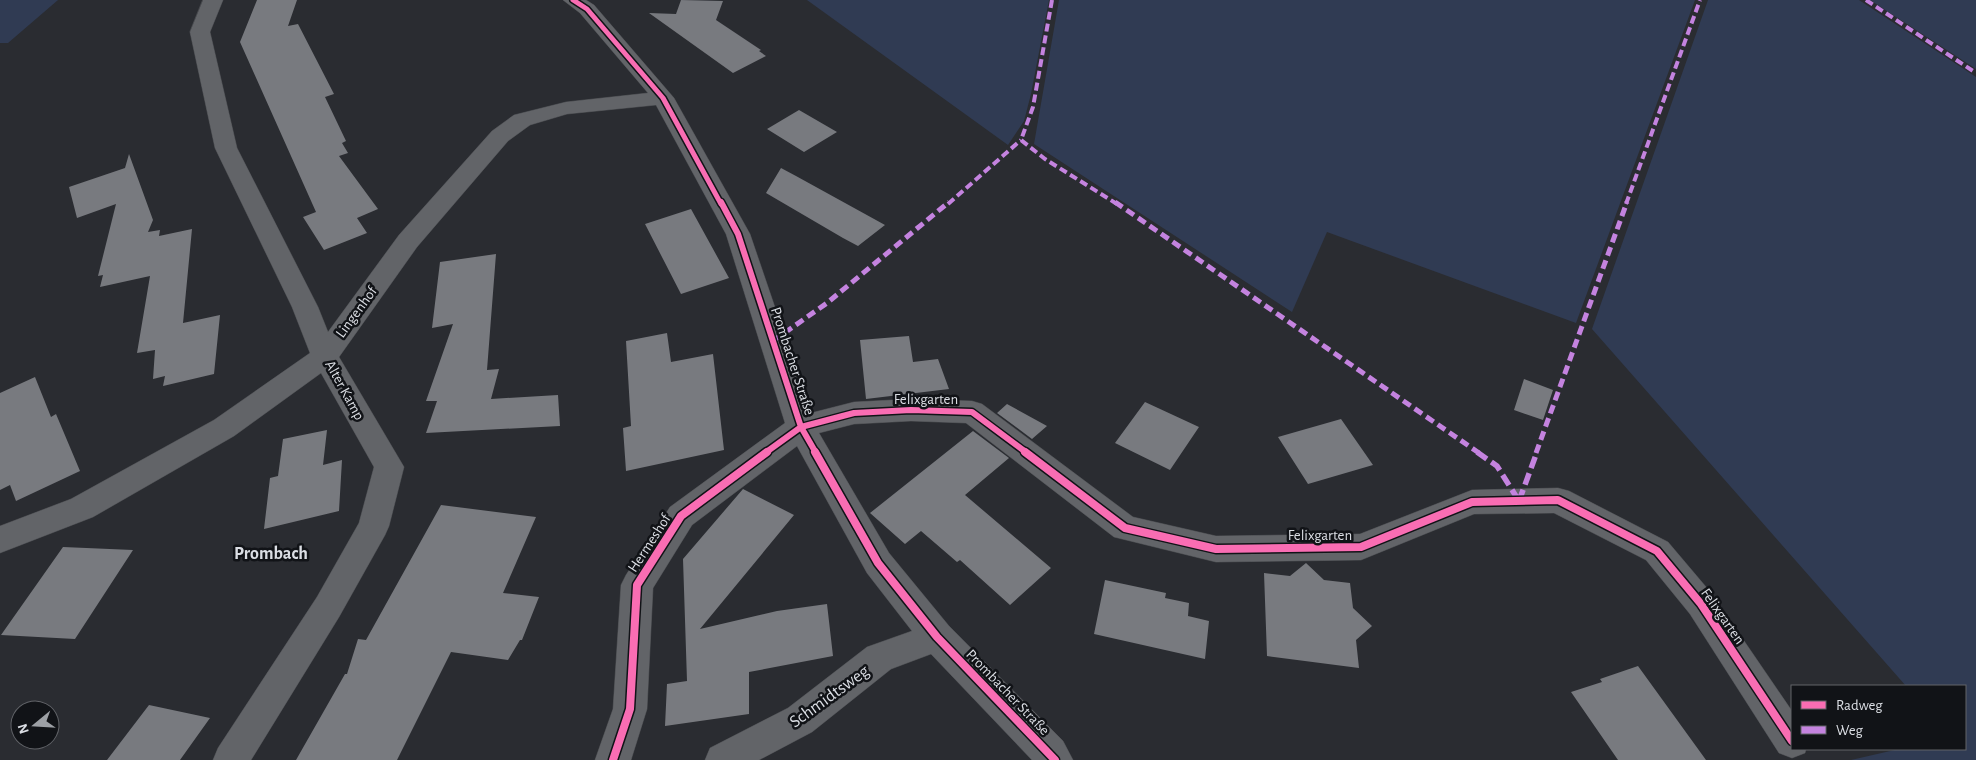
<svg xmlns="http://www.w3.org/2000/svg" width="1976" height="760" font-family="'Alegreya Sans',sans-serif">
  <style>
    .green { fill: #303b53 }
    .building { fill: #787a7f }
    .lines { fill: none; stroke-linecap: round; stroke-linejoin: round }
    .street-casing { stroke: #47494d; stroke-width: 1 }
    .street { fill: #626468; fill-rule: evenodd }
    .quiet-far2 { stroke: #c483df; stroke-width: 4; stroke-dasharray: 8 4; stroke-linecap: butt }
    .quiet-far1 { stroke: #c483df; stroke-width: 5; stroke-dasharray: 9 5; stroke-linecap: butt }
    .quiet { stroke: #c483df; stroke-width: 5.5; stroke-dasharray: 12 5.5; stroke-linecap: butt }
    .cycleway-far2-casing { stroke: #111317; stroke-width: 8 }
    .cycleway-far1-casing { stroke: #111317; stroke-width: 9 }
    .cycleway-casing { stroke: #111317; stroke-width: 11 }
    .cycleway-far2 { stroke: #f96db3; stroke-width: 5 }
    .cycleway-far1 { stroke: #f96db3; stroke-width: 6 }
    .cycleway { stroke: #f96db3; stroke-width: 8 }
    .labels { text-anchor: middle; stroke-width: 5; stroke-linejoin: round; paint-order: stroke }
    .street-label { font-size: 15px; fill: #dbdee4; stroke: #111317 }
    .quarter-label { font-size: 18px; font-weight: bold; fill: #dbdee4; stroke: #111317 }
    .near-street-label { font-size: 18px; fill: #dbdee4; stroke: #111317 }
  </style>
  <rect width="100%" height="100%" fill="#2a2c31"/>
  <!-- green -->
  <path class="green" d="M 0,0 L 58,0 L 8,43 L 0,43 Z
    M 807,0 L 1049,0 L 1031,94 L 1024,121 L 1008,145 Z
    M 1059,0 L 1695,0 L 1576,323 L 1327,232 L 1292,312 L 1034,144 Z
    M 1708,0 L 1859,0 L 1976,77 L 1976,760 L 1851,760 L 1899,749 L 1965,749 L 1965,686 L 1906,686 L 1592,329 Z
    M 1870,0 L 1976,0 L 1976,69 Z"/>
  <!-- building -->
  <path class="building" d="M 257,0 L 297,0 L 288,26 L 298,24 L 334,94 L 325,97 L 346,141 L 342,143 L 348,153 L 339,156 L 378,209 L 357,218 L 367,233 L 324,250 L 303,217 L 316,212 L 240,42 Z
    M 681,0 L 723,1 L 716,20 L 761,50 L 759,51 L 766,56 L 733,73 L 649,13 L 676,14 Z
    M 799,110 L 837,132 L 804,152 L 767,129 Z
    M 129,154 L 153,220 L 148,232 L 160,230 L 159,236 L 192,229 L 183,323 L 220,315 L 214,374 L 163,386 L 165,376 L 153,379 L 155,350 L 137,353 L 150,276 L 100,287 L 103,275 L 98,276 L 116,204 L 77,218 L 69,187 L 125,168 Z
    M 781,168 L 796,176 L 885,225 L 858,246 L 843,238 L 766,193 Z
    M 691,209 L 729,278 L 681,294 L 645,224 Z
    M 496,254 L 487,370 L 499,369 L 491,399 L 558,395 L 560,426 L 426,433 L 437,401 L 426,401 L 453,324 L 432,328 L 440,262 Z
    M 667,333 L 671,362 L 713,354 L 724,450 L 626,471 L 623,428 L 631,426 L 626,341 Z
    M 909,336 L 913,362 L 938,359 L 949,389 L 866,399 L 860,340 Z
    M 35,377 L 51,417 L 56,414 L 80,471 L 16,501 L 10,485 L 0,490 L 0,393 Z
    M 1524,379 L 1553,390 L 1543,420 L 1514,410 Z
    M 1145,402 L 1199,427 L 1170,470 L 1115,443 Z
    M 1007,404 L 1047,426 L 1032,439 L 997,413 Z
    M 1341,419 L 1373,465 L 1308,484 L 1278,437 Z
    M 327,430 L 323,465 L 342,460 L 339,511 L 264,529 L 270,478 L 278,476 L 283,439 Z
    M 973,431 L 1009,458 L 965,495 L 1051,568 L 1010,605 L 960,560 L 957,562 L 921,531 L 905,544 L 870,513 Z
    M 743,489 L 794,515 L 700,629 L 777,611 L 827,604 L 833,656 L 749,672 L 749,714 L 665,726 L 667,684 L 687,681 L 683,559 Z
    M 441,505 L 536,517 L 503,593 L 539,597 L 522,640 L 520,640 L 508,660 L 451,652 L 397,760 L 296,760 L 345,674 L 347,674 L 358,639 L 366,640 Z
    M 63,547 L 133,550 L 75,639 L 1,635 Z
    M 1306,563 L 1324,580 L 1350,583 L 1353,608 L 1372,626 L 1356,640 L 1359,668 L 1267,656 L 1264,573 L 1290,576 Z
    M 1105,580 L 1166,593 L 1165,598 L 1189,603 L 1188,616 L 1209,621 L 1205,659 L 1094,634 Z
    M 1638,666 L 1706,760 L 1618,760 L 1571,692 L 1602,682 L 1600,679 Z
    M 149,705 L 210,718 L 180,760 L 107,760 Z"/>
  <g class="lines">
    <!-- street casing -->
    <g class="street-casing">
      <path id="street" d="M 203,0 L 223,0 L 210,32 L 237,148 L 318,307 L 328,332 L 399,235 L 492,131 L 514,115 L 566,102 L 648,93 L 580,13 L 563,0 L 586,0 L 594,5 L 674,98 L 750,234 L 811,413 L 854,402 L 911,399 L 972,401 L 982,404 L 1133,517 L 1216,536 L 1360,534 L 1472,490 L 1558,488 L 1569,491 L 1668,542 L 1712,594 L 1792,711 L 1792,749 L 1806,749 L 1805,753 L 1792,758 L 1779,753 L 1690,614 L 1646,560 L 1554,513 L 1474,514 L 1361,560 L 1216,562 L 1114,537 L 966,423 L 911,421 L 854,424 L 819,433 L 889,553 L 949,626 L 1063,741 L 1073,760 L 1032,760 L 931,654 L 891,669 L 812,732 L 759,760 L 705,760 L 710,748 L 788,708 L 867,647 L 912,631 L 867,573 L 797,446 L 692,525 L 653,588 L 647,709 L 631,760 L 595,760 L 613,709 L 621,585 L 626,575 L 670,507 L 785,423 L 726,234 L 656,105 L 567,114 L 530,125 L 508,141 L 417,247 L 339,357 L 404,467 L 389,526 L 385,535 L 339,617 L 251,760 L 213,760 L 218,748 L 317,597 L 359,523 L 374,467 L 321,373 L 234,436 L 93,517 L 0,553 L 0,526 L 71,499 L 214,420 L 310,353 L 292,307 L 215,148 L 190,32 Z"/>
    </g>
    <!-- street -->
    <use href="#street" class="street"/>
    <!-- quiet-far2 -->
    <path class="quiet-far2" d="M 1052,0 L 1033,107 L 1021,140 L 1045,159 L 1117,204
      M 1866,0 L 1976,73
      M 948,204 L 1021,140
      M 1626,204 L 1700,0"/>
    <!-- quiet-far1 -->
    <path class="quiet-far1" d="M 1115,202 L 1479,453
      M 773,341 L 827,303 L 949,202
      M 1536,453 L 1627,202"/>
    <!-- quiet -->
    <path class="quiet" d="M 1477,452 L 1497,466 L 1519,501
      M 1519,501 L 1537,452"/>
    <!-- cycleway-far2 casing -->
    <g class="cycleway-far2-casing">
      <path id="cycleway-far2" d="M 573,0 L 587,9 L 663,98 L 721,204"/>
    </g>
    <!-- cycleway-far1 casing -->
    <g class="cycleway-far1-casing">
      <path id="cycleway-far1" d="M 721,202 L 738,234 L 801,427 L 816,453
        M 765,453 L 801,427 L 854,413 L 911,410 L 972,412 L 1027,453"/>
    </g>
    <!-- cycleway casing -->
    <g class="cycleway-casing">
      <path id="cycleway" d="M 815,452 L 878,563 L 937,637 L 1055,760
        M 1025,452 L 1125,528 L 1216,549 L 1361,547 L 1472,502 L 1558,500 L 1657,551 L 1701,604 L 1792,741
        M 613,760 L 630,709 L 637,585 L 681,516 L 767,452"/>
    </g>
    <!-- cycleway-far2 -->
    <use href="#cycleway-far2" class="cycleway-far2"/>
    <!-- cycleway-far1 -->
    <use href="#cycleway-far1" class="cycleway-far1"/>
    <!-- cycleway -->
    <use href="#cycleway" class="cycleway"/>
  </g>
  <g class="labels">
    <!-- street labels -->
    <g class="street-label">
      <text transform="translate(356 312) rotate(-54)" y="5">Lingenhof</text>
      <text transform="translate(793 361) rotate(72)" y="5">Prombacher Straße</text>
      <text transform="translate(345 390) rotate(61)" y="5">Alter Kamp</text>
      <text x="926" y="404">Felixgarten</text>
      <text x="1320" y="540">Felixgarten</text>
      <text transform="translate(649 543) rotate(-57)" y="5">Hermeshof</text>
      <text transform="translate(1723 616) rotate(55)" y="5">Felixgarten</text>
      <text transform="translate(1008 692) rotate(46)" y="5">Prombacher Straße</text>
    </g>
    <!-- quarter labels -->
    <g class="quarter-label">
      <text x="271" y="559">Prombach</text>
    </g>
    <!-- near-street labels -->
    <g class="near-street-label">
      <text transform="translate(829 696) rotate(-36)" y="6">Schmidtsweg</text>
    </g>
  </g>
  <!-- legend -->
  <rect x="1791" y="685" width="175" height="65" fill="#111317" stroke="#626469"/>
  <rect x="1801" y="701" width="25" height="8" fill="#f96db3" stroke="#626469"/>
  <text x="1836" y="710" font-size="15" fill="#dbdee4">Radweg</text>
  <rect x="1801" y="726" width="25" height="8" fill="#c483df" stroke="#626469"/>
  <text x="1836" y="735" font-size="15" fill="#dbdee4">Weg</text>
  <!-- north arrow -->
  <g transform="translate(35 725) rotate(252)"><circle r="24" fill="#111317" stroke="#626469"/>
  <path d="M0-4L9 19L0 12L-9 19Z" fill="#9da0a5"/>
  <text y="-8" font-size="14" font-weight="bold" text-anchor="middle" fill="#dbdee4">N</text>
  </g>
</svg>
